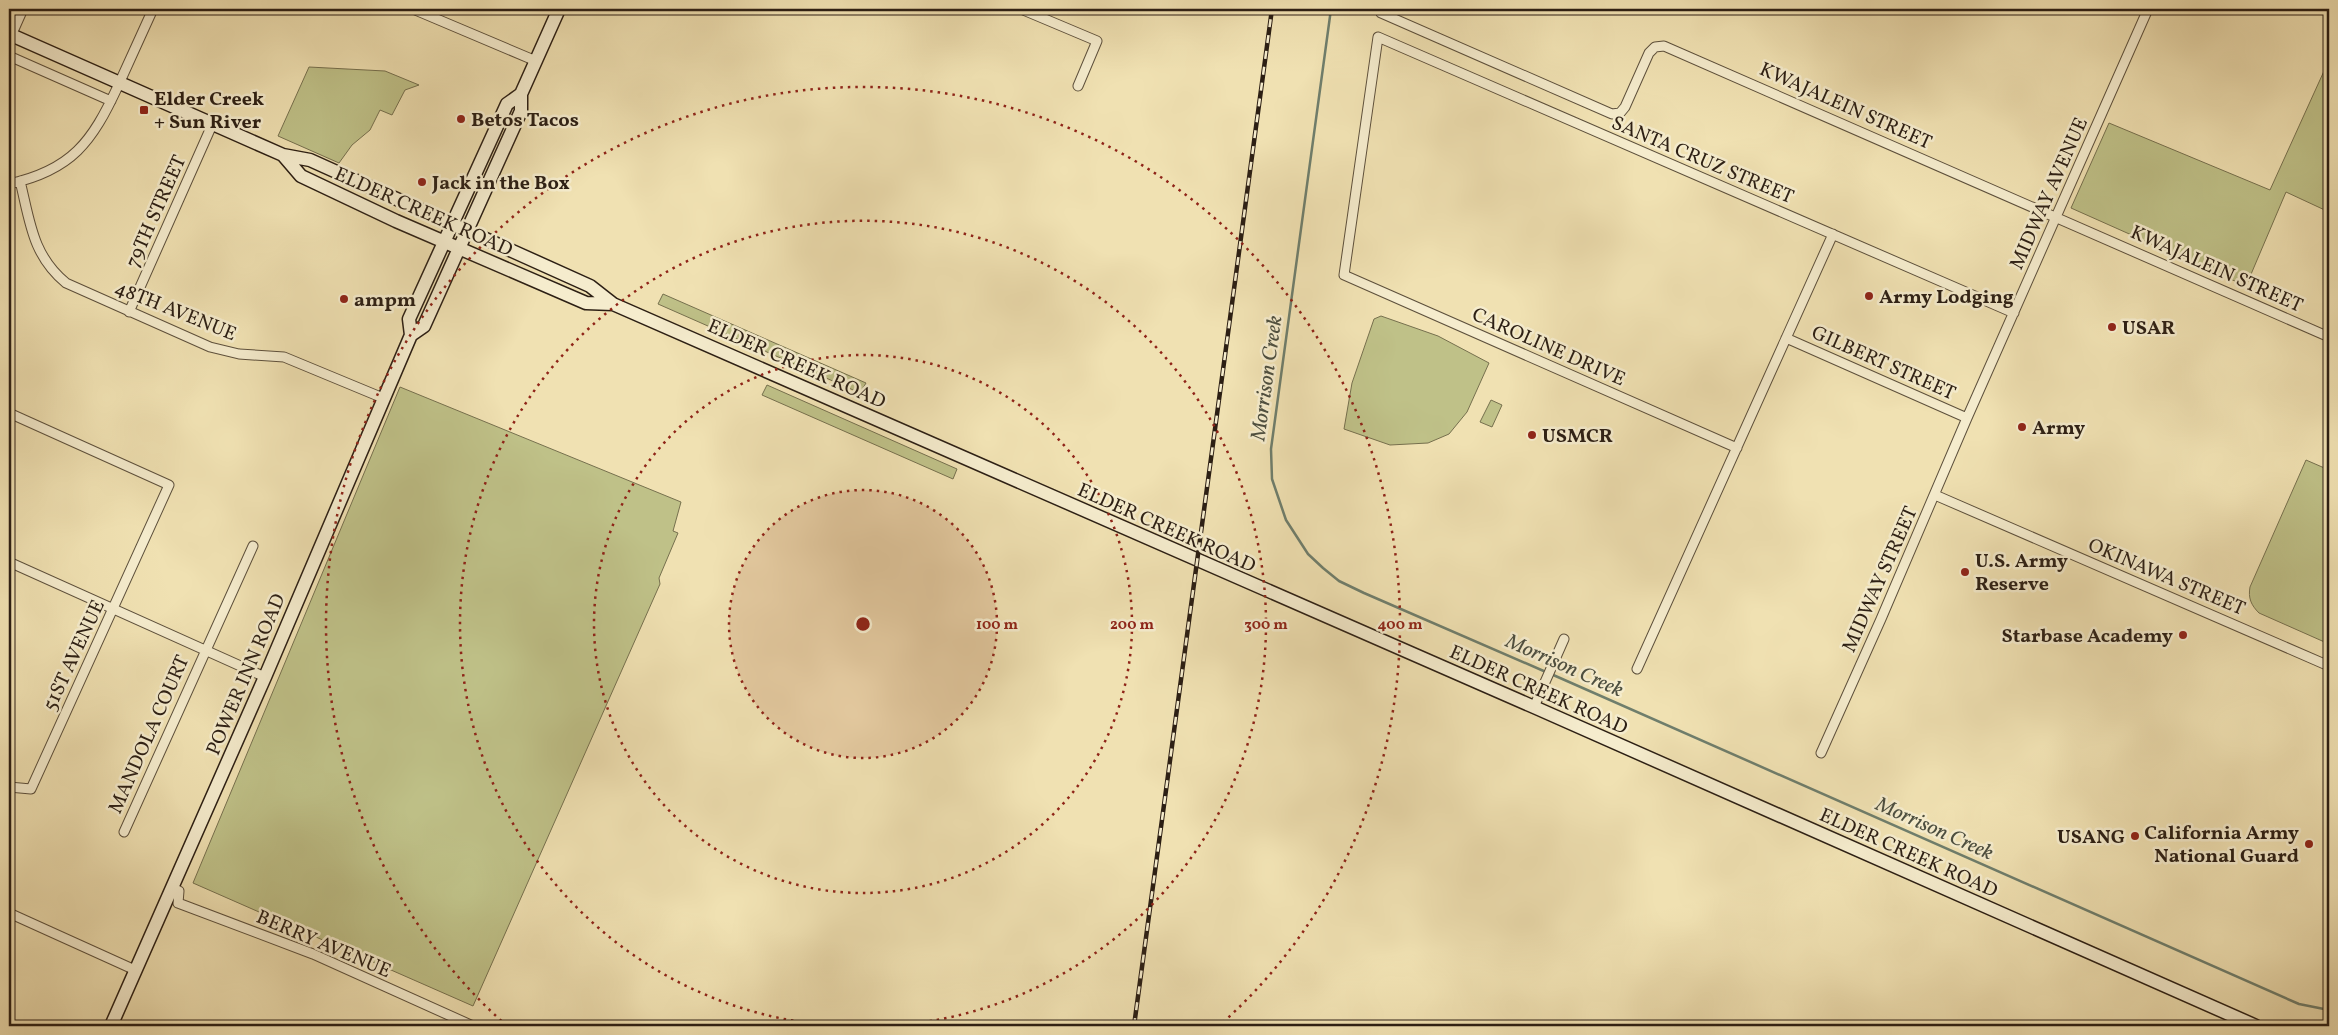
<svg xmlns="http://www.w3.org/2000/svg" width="2338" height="1035" font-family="Vollkorn,serif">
<rect width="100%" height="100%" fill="#f0e1b2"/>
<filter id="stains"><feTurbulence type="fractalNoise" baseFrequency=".004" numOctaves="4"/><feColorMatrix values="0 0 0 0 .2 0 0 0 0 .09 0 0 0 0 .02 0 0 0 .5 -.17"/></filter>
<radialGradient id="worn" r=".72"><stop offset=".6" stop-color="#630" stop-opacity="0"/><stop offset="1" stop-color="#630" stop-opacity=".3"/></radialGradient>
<path fill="#bfc188" stroke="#76704e" d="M2329,60v152l-43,-20 -40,94 -175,-78 38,-85 161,67z
M309,67l76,4 34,14 -14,5 -13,25 -12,-5 -10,20 -18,15 -13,18 -61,-27z
M663,294l203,89 -6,10 -202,-89z
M1381,316l57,20 51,27 -22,49 -18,22 -21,9 -38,2 -46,-16 8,-46 22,-64z
M767,385l190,84 -4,10 -191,-84z
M400,387l281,115 -8,29 5,2 -19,45 1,6 -187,422 -280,-123z
M1491,400l11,5 -10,22 -12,-5z
M2306,460l23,10v174l-70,-31c-8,-8 -11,-15 -9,-26z"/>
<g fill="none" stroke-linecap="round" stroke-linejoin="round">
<path stroke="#6f7e6c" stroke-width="2.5" d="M1331,9l-60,440 1,30 14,41 22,34 15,14 16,13 25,12 182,79
M1551,674l748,330 30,6"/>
<g stroke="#5d503c" stroke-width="11">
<path id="street" d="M413,9l123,52
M1021,9l76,32 -19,45
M1381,9v4l231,101 8,-1 5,-6 24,-54 6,-6 9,-1 665,291
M11,36l12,-27
M9,56l102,45
M20,181c10,40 12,74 46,102l144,64 29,7 45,3 99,41
M9,184c63,-14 83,-42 109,-98 12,-26 23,-51 35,-77
M129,312l83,-187
M1786,338l181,80
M9,413l160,72 -138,304 -22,-2
M1737,448l-393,-173 34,-238 636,276
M1935,495l394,171
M9,562l256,115
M1637,669l196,-435
M1534,707l30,-68
M1821,753l60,-134 86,-201 181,-409
M124,832l129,-286
M172,888l7,3 -1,12 135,51 160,72
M9,913l126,57"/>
</g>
<g stroke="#2c1f14" stroke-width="15">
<path id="secondary" d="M9,34l274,121 27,5 280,126 23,18 921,403 722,319
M283,155l18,21 95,45 190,82 27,1
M411,335l13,-9 97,-215v-17l38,-85
M111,1026l154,-349 146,-342 -2,-16 98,-215 14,-10"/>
</g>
<use href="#street" stroke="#f5eccd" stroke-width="9"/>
<use href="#secondary" stroke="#f5eccd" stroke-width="12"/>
<g stroke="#2c1f14" stroke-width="4.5">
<path id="rail" d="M1134,1026l138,-1017"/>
</g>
<use href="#rail" stroke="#f5eccd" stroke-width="2.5" stroke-dasharray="8" stroke-linecap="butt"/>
</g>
<circle cx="863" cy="624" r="134" fill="#8f2418" fill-opacity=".12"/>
<g fill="none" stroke="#8f2418" stroke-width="2.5" stroke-dasharray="2.5 5">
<circle cx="863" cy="624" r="134"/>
<circle cx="863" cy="624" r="269"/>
<path d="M838 1026A403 403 0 1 1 888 1026"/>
<path d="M507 1026A537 537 0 1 1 1219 1026"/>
</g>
<g fill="#8f2418" stroke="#f5eccd" stroke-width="2">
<rect x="139" y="105" width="10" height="10" rx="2.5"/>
<circle cx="461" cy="119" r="5"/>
<circle cx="422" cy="182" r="5"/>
<circle cx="1869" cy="296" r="5"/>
<circle cx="344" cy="299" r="5"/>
<circle cx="2112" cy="327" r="5"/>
<circle cx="2022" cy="427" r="5"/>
<circle cx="1532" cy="435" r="5"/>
<circle cx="1965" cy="572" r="5"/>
<circle cx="2183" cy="635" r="5"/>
<circle cx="2135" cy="836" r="5"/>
<circle cx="2309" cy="844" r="5"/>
</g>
<g text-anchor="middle" stroke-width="5" stroke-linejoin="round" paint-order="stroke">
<g font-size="20" font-weight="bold" fill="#2c1f14" stroke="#f5eccd" text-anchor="start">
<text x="154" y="105">Elder Creek<tspan x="154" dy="23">+ Sun River</tspan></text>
<text x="471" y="126">Betos Tacos</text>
<text x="432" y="189">Jack in the Box</text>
<text x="1879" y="303">Army Lodging</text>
<text x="354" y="306">ampm</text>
<text x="2122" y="334">USAR</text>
<text x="2032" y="434">Army</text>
<text x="1542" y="442">USMCR</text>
<text x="1975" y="567">U.S. Army<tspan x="1975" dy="23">Reserve</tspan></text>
<text x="2173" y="642" text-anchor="end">Starbase Academy</text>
<text x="2299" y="839" text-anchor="end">California Army<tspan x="2299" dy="23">National Guard</tspan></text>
<text x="2125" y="843" text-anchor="end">USANG</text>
</g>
<g font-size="20" fill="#2c1f14" stroke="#f5eccd">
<text transform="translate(1846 105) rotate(24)" y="7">KWAJALEIN STREET</text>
<text transform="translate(1703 159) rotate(23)" y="7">SANTA CRUZ STREET</text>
<text transform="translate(2048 193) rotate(-66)" y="7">MIDWAY AVENUE</text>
<text transform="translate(155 211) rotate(-66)" y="7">79TH STREET</text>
<text transform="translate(424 211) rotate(24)" y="7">ELDER CREEK ROAD</text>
<text transform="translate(2217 268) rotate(24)" y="7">KWAJALEIN STREET</text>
<text transform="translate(176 310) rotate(22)" y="7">48TH AVENUE</text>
<text transform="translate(1549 346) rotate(24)" y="7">CAROLINE DRIVE</text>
<text transform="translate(1884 362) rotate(24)" y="7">GILBERT STREET</text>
<text transform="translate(797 363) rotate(24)" y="7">ELDER CREEK ROAD</text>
<text transform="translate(1167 527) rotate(24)" y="7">ELDER CREEK ROAD</text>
<text transform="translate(2167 576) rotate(23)" y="7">OKINAWA STREET</text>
<text transform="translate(1879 579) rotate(-66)" y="7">MIDWAY STREET</text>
<text transform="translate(73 655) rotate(-65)" y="7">51ST AVENUE</text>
<text transform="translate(245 674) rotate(-67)" y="7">POWER INN ROAD</text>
<text transform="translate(1539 689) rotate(24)" y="7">ELDER CREEK ROAD</text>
<text transform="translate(148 734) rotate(-66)" y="7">MANDOLA COURT</text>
<text transform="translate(1909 852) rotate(24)" y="7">ELDER CREEK ROAD</text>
<text transform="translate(324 943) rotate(23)" y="7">BERRY AVENUE</text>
</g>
<g font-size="21" font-style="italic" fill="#4d4f40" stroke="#f5eccd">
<text transform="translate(1266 378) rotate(-82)" y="7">Morrison Creek</text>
<text transform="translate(1565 665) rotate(24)" y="7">Morrison Creek</text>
<text transform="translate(1935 828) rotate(24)" y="7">Morrison Creek</text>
</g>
</g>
<circle cx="863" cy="624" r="8" fill="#8f2418" stroke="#f5eccd" stroke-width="2.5"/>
<g font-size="15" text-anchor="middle" font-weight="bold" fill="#8f2418" stroke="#f5eccd" stroke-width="5" stroke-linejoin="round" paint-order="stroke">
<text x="997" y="629">100 m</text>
<text x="1132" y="629">200 m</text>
<text x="1266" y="629">300 m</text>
<text x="1400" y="629">400 m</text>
</g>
<rect width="2338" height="1035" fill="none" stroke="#f0e1b2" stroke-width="30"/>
<rect x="10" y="10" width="2318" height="1015" fill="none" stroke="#2c1f14" stroke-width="2.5"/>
<rect x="15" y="15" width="2308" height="1005" fill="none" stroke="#2c1f14"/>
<rect width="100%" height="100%" filter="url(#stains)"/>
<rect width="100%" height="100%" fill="url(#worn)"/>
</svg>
